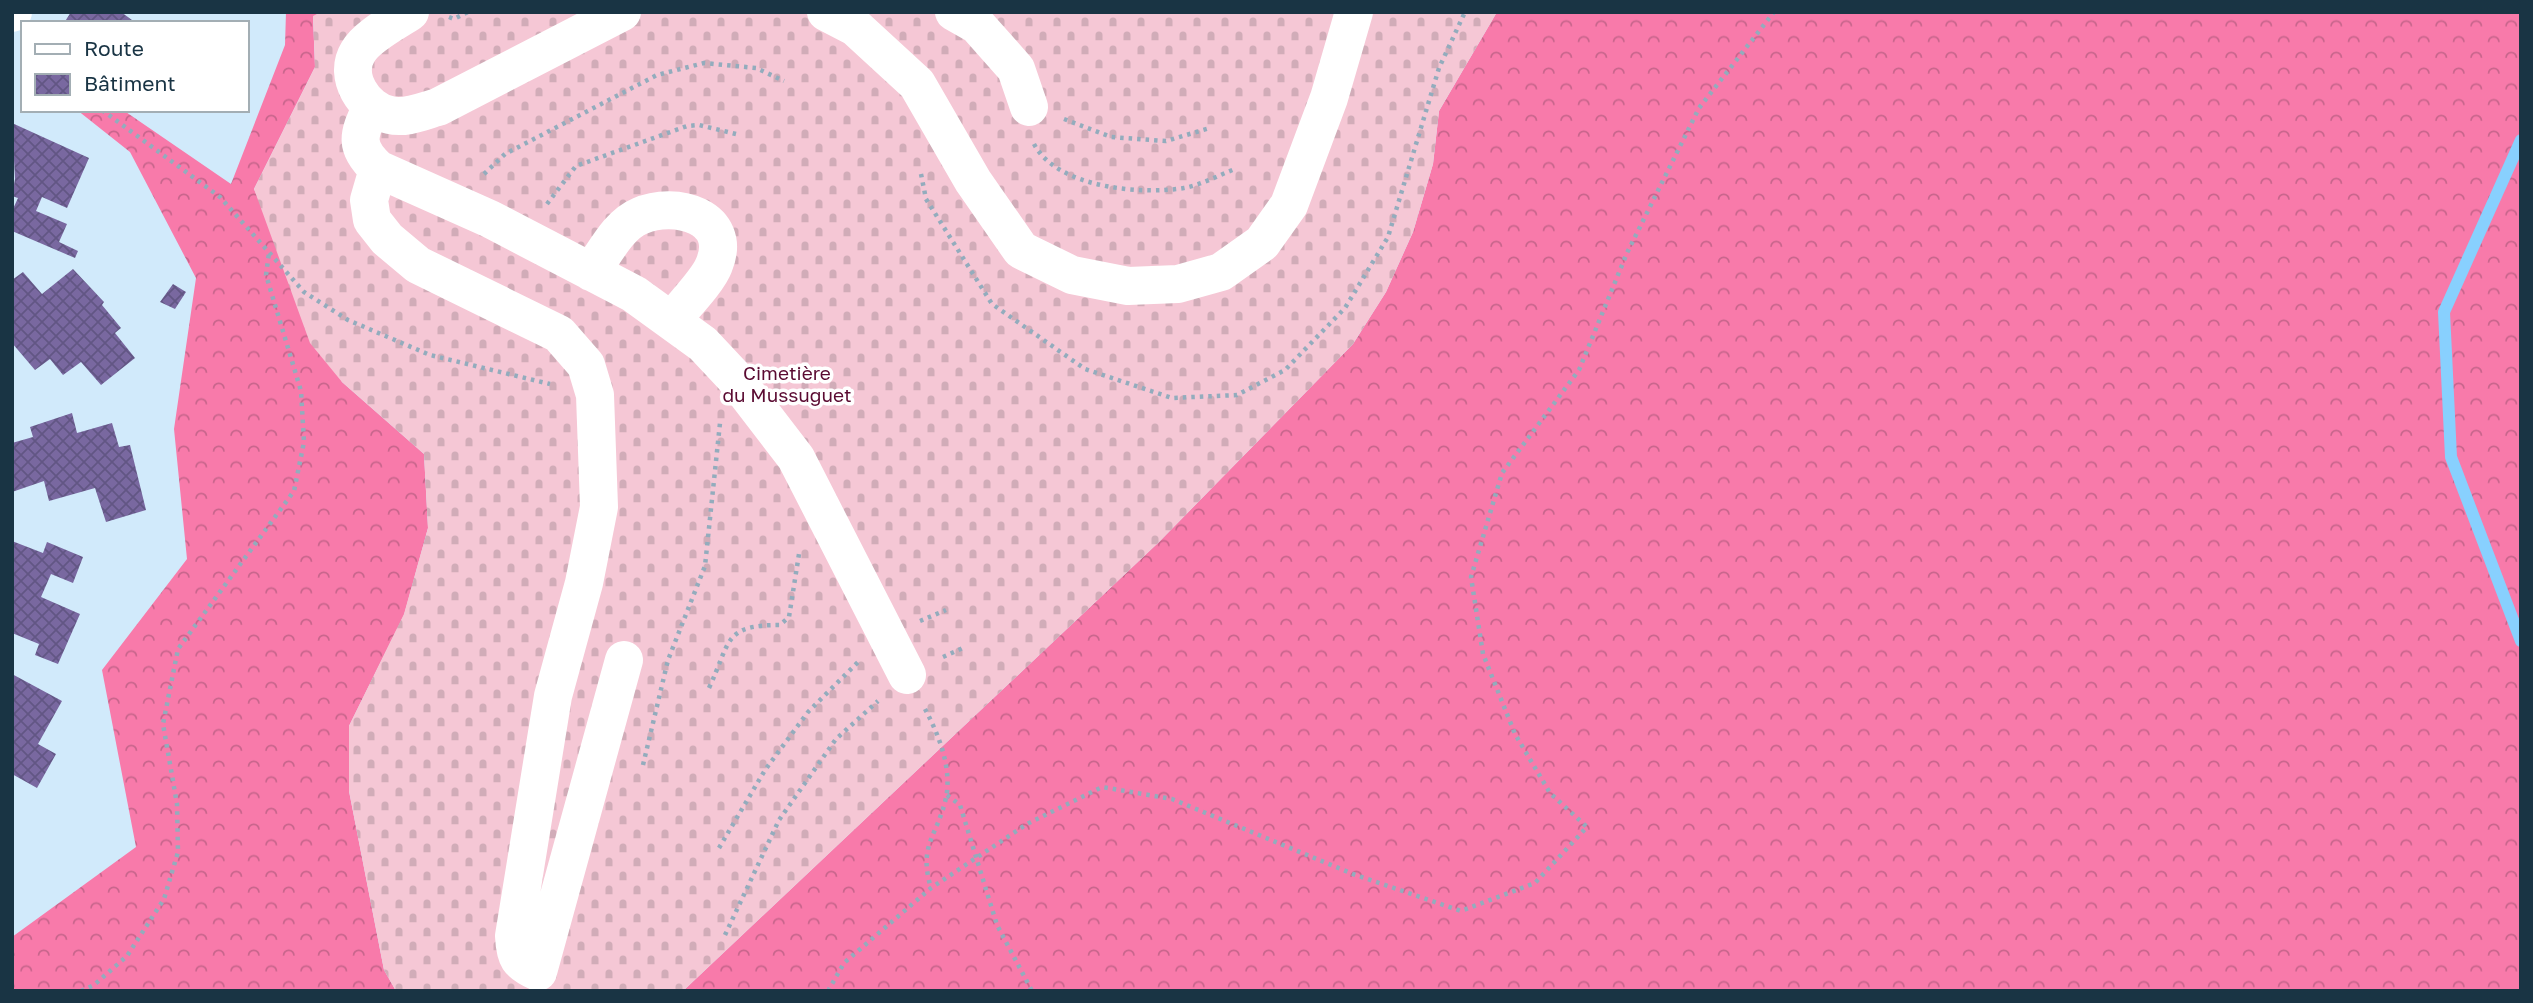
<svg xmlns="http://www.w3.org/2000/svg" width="2533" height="1003" font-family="'Golos Text',sans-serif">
<defs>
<pattern id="forest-crowns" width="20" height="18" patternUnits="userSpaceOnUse" patternTransform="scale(1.75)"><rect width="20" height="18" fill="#f87aaa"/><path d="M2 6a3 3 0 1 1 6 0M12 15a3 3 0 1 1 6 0" fill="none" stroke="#c8658c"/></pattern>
<pattern id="cemetery-stones" width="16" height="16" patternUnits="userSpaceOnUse" patternTransform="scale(1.75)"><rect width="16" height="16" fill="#f5c7d5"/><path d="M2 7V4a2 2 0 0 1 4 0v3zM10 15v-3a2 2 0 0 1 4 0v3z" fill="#d1acb8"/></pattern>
<pattern id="building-cross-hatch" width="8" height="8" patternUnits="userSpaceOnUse" patternTransform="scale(1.75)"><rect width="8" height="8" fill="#7968a0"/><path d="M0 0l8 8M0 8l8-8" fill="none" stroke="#625684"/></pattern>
</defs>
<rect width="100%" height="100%" fill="#d1eafb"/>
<path fill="url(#forest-crowns)" d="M286,12h35l-8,5 2,50 -61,122 88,193 82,72 4,74 -24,87 -55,111v65l35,179 12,21h-384v-54l124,-90 -34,-177 85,-111 -13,-130 22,-151 -66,-126 -53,-42h46l108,74 54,-139z
M1497,12h1024v979h-1838l476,-449 194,-198 33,-52 27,-60 20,-68 6,-53z"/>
<path fill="url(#cemetery-stones)" d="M321,12h1176l-58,99 -6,53 -20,68 -27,60 -33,52 -194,198 -476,449h-287l-12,-21 -35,-179v-65l55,-112 24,-86 -4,-74 -82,-72 -32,-39 -56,-154 61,-122 -2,-51z"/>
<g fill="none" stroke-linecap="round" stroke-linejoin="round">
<path stroke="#88d0fe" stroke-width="12" d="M2521,140l-77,172 7,145 70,184"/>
</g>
<path fill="url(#building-cross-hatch)" d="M71,12h50l15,11h-72z
M12,123l77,35 -22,50 -25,-11 -6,14 31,13 -8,18 19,9 -3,7 -63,-27v-20l6,-13 -6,-2 3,-17z
M73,269l31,33 -2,3 19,23 -6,5 20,25 -34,27 -20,-23 -18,13 -13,-16 -15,11 -23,-27v-63l11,-8 19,22z
M173,284l13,8 -11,17 -15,-7z
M72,413l5,20 35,-10 7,24 11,-2 16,65 -40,12 -11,-34 -46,13 -5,-20 -32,11v-49l21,-6 -3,-10z
M12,541l31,12 4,-11 36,15 -10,26 -22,-9 -10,23 39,17 -22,50 -23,-9 4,-11 -27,-11z
M12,674l50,27 -24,43 18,10 -19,34 -25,-14z"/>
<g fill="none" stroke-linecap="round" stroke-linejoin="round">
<path stroke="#93acbd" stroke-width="4.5" stroke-dasharray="3.5 5" stroke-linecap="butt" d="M449,17l5,2 14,-7
M102,110l118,87 84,95 44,28 82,35 120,29
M1064,119l47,18 55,4 44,-13
M1034,144c23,44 107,51 150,44 17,-3 35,-13 51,-19
M484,174l21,-20 152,-79 47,-12 52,5 28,13
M921,174l5,25 66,105 93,65 87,29 65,-3 48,-25 60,-62 43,-71 51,-169 26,-56
M547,204l29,-38 111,-40 12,-1 37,9
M920,621l26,-11
M943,657l22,-10
M709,688c22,-47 14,-63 71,-63l9,-8 10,-63
M925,709c14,26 27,59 21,89 -9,39 -28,47 -15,90
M643,765l25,-105 37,-94 15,-143
M947,795l13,10 37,120 35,66
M719,848l46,-78 43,-58 50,-50
M725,935l54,-115 57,-81 42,-38
M81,991l13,-6 33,-29 37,-57 14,-47 -1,-48 -14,-80 15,-75 116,-158 10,-49 -3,-51 -35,-116 3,-22
M828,991l16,-28 87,-75 96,-64 75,-37 70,12 181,75 108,37 74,-28 52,-56 -37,-34 -35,-59 -32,-80 -12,-77 31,-104 77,-103 48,-117 72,-145 75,-96"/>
<path stroke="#fff" stroke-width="38" d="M410,12c-15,10 -43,24 -52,40 -15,24 6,58 32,63 16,4 33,-4 48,-8l184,-95
M826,12l29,15 62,57 56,97 48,69 51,25 56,11 50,-2 43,-12 41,-29 27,-38 40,-107 25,-86
M954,12l23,13 39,44 13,38
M12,13l1,-1
M371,108c-13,27 -17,39 7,61l112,50 144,75 69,50 30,32 63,82 111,217
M378,169l-9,31 3,20 15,19 31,26 141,69 27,31 9,30 4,112 -15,76 -31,113 -39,240c1,22 4,27 24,36l86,-312
M591,272c14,-19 27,-47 49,-56 35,-16 94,1 74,49 -6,16 -31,41 -42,55"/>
</g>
<g text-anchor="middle" stroke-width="7" stroke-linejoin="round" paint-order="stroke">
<g font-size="19" fill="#5a0a31" stroke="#fff">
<text x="787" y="380">Cimetière<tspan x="787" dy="22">du Mussuguet</tspan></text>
</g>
</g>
<rect width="2533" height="1003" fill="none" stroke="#193444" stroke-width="28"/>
<rect x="21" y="21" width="228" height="91" fill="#ffffff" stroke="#a3aeb4" stroke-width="2"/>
<rect x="35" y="44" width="35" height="10" fill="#ffffff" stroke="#a3aeb4" stroke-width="2"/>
<text x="84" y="56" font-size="21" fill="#193444">Route</text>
<rect x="35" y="74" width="35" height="21" fill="url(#building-cross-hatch)" stroke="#a3aeb4" stroke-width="2"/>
<text x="84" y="91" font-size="21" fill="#193444">Bâtiment</text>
</svg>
